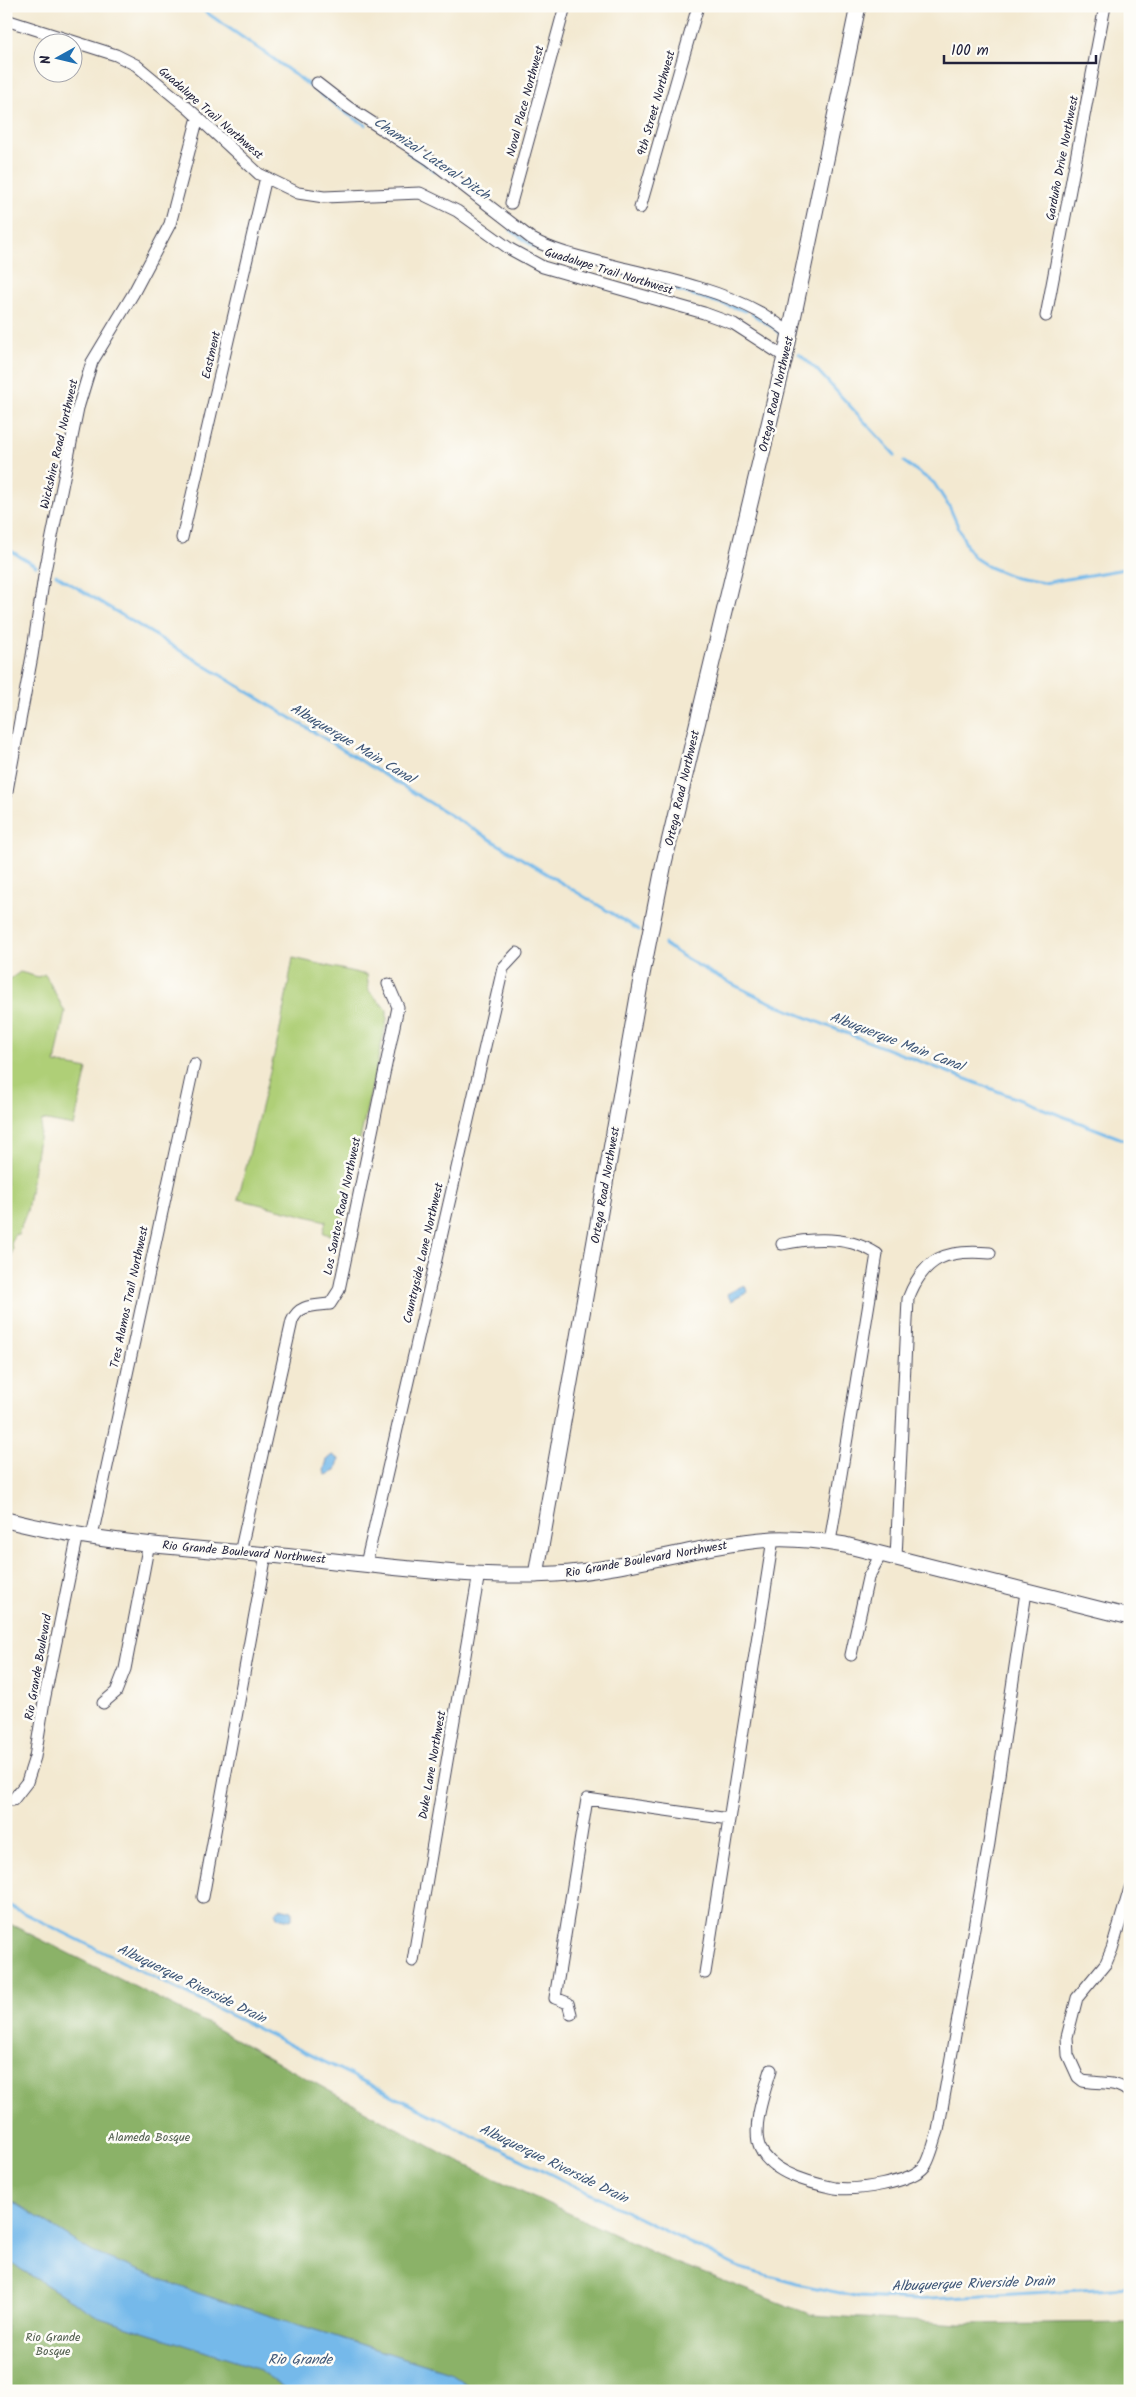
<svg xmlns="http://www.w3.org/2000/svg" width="1136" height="2397" font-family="Kalam,sans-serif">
<rect width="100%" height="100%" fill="#fdfcf7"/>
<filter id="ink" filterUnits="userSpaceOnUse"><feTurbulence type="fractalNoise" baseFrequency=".02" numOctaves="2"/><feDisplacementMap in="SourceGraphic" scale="10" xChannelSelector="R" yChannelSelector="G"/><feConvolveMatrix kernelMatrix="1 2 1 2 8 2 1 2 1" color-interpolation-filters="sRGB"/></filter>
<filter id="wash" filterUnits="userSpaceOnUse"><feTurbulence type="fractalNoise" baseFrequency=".0096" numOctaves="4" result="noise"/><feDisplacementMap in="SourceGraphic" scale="20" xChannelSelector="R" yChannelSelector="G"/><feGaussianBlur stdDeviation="1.12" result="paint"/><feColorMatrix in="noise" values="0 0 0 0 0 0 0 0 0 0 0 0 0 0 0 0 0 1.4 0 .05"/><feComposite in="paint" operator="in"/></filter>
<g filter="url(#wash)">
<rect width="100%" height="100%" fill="#f3e9d1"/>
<path fill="#afcf77" stroke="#687859" d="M293,958l74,17 2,16 18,19v9l-49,218 -15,-4 3,-12 -88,-22 41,-164z
M20,972l18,5 7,-3 20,38 -10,51 32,6 -13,57 -32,-6 -15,91 -9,23 -4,1 -3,9 2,4 -7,37v-303z"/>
<path fill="#8bb268" stroke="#566a52" d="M6,1922l191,96 256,141 211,99 148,57 149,9 169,-2v69h-656l-25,-19 -255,-80 -102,-40 -86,-55z
M6,2260l94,58 154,49 35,24h-283z"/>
<path fill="#74b9ea" stroke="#4b6e92" d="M744,1285l4,7 -17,9 -4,-7z
M333,1455l6,4 -3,12 -10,4 -2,-5 3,-10z
M280,1908l12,3v8l-2,1 -13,-3 -2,-5z
M6,2197l86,55 102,40 255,80 25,19h-185l-35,-24 -154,-49 -94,-58z"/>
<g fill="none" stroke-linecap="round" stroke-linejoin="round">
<path stroke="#74b9ea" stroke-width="3" d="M197,6l74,51 78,58 17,10
M407,152l28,19
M511,230l23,17 40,14
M614,271l132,40
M752,314l22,14 8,8
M799,354l18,16 78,85
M904,462l30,21 16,25 18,41 7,9 14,9 27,11 28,5 86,-15
M6,548l30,18
M56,575l583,355
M664,944c70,48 150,77 229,107 79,31 158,61 237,91
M6,1904l734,364 57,16 63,13 55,3 215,-13"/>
</g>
</g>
<g filter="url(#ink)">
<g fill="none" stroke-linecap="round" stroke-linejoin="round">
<g stroke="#414052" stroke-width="13">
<path id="street" d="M6,20l110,35 20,10 53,44 70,65 39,19 26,4 96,-4 37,18 53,38 33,18 161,46 30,11 51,33
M317,83l31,24 82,53 102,79c29,16 59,20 91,29 46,11 97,22 138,45 10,6 20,13 29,20
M511,203l54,-197
M640,208l58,-202
M1046,316l59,-310
M182,538l84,-361
M6,796l26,-140 12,-80 34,-168 14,-46 41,-68 37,-70 28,-107
M782,1244c30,-6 68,-8 95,10l-47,288
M92,1536l102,-472
M240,1553l52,-232c7,-17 22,-15 38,-17l9,-14 59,-283 -10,-23
M896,1558l12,-259c16,-42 38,-50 82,-46
M366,1564l137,-596 14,-15
M851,1655l17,-77 13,-24
M103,1703l13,-11 9,-23 24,-126
M13,1800l14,-18 8,-25 9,-56 34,-167
M1130,1888l-18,61 -6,14 -29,35 -10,39 1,18 10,22 5,4c16,3 33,-1 47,12
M203,1897l63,-343
M413,1961l66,-388
M705,1973l68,-434
M571,2014l-3,-11 -13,-5 32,-199 142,20
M771,2070c-6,20 -20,58 -11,78 11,25 50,35 75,40 20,3 76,-5 90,-22 5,-6 10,-27 13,-35l51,-288 37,-251"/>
</g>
<g stroke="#414052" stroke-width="17">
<path id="secondary" d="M6,1520c97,25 200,29 299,38 80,8 171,21 250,16 74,-4 144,-30 218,-35 24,-1 48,2 72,6l285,72
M536,1575l104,-590 24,-122 121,-506 73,-351"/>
</g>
<use href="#street" stroke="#fff" stroke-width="11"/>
<use href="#secondary" stroke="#fff" stroke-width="15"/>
</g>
</g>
<g text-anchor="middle" stroke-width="5" stroke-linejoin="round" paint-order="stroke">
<g font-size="12" fill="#22223b" stroke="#fdfcf7">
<text transform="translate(525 101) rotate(-75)" y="4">Noval Place Northwest</text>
<text transform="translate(656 103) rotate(-74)" y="4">9th Street Northwest</text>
<text transform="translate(211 113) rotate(41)" y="4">Guadalupe Trail Northwest</text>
<text transform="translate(1062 158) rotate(-79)" y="4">Garduño Drive Northwest</text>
<text transform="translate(609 271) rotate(17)" y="4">Guadalupe Trail Northwest</text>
<text transform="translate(211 355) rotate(-77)" y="4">Eastment</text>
<text transform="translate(776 394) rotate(-77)" y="4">Ortega Road Northwest</text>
<text transform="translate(59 444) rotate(-77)" y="4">Wickshire Road Northwest</text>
<text transform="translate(682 788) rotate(-77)" y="4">Ortega Road Northwest</text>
<text transform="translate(605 1185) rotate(-80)" y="4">Ortega Road Northwest</text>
<text transform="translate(342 1206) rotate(-78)" y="4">Los Santos Road Northwest</text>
<text transform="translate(423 1253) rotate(-77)" y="4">Countryside Lane Northwest</text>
<text transform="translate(129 1297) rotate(-78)" y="4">Tres Alamos Trail Northwest</text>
<text transform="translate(244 1552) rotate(5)" y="4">Rio Grande Boulevard Northwest</text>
<text transform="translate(646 1559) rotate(-10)" y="4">Rio Grande Boulevard Northwest</text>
<text transform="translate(38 1667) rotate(-80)" y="4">Rio Grande Boulevard</text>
<text transform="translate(432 1765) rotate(-80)" y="4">Duke Lane Northwest</text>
</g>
<g font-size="12" fill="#535f50" stroke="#fdfcf7">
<text x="149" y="2141">Alameda Bosque</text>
<text x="53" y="2341">Rio Grande<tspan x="53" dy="14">Bosque</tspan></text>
</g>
<g font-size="14" font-style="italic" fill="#3f5778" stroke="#fdfcf7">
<text transform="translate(432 158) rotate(34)" y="5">Chamizal Lateral Ditch</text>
<text transform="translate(353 743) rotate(31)" y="5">Albuquerque Main Canal</text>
<text transform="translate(897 1041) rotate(21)" y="5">Albuquerque Main Canal</text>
<text transform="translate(192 1983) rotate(26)" y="5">Albuquerque Riverside Drain</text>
<text transform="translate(554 2163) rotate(26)" y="5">Albuquerque Riverside Drain</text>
<text transform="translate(973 2283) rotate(-2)" y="5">Albuquerque Riverside Drain</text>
<text x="300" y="2364">Rio Grande</text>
</g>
</g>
<rect width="1136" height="2397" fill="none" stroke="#fdfcf7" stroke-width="25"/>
<g transform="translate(58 58) rotate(262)"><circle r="24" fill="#fdfcf7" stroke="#a5a5ac"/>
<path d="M0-4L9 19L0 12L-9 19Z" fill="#1f6fb2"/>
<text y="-8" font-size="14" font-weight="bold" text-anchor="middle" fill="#22223b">N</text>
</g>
<path d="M944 55v8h152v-8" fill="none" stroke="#22223b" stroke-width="2.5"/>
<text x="951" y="55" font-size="15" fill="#22223b" stroke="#fdfcf7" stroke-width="4" paint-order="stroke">100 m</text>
</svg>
